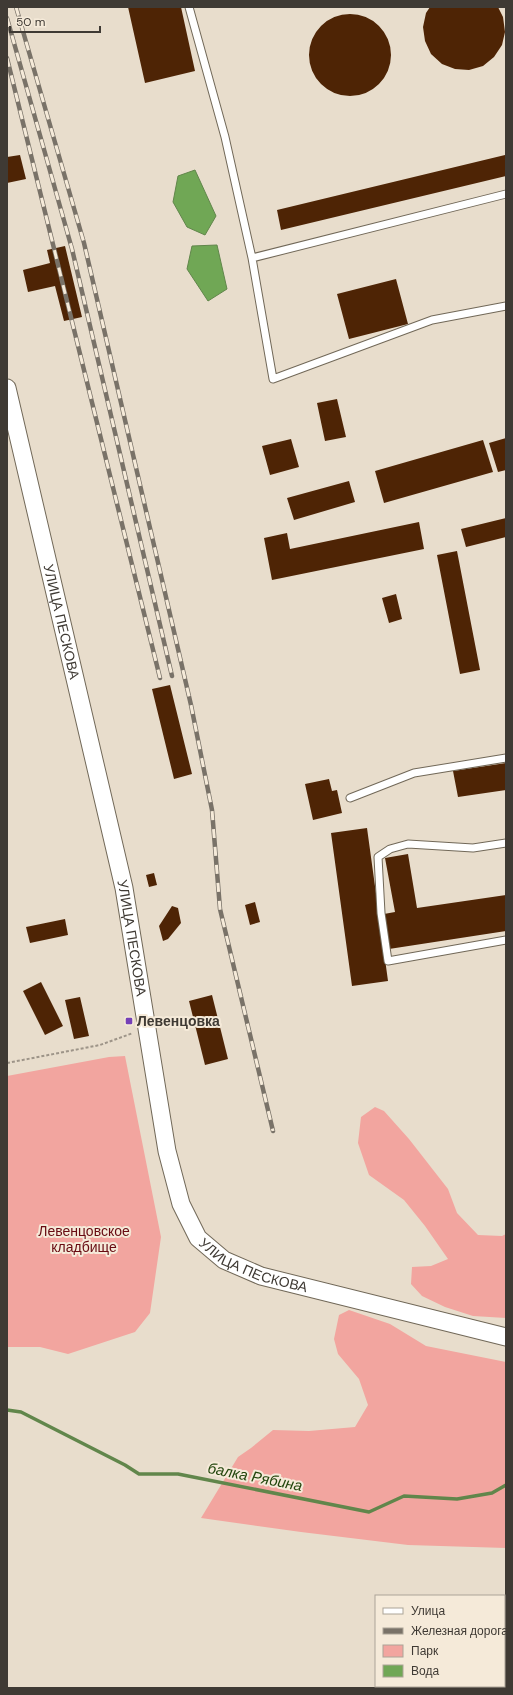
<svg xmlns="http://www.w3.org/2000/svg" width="513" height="1695" font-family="'DM Sans',sans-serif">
<rect width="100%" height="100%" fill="#e8ddcc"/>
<path fill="#f2a59f" d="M125,1056l36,181 -11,76 -15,19 -67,22 -28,-7h-33v-271l102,-19z
M375,1107l9,4 25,28 39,50 9,24 21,22 24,1 4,-2v84l-33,-2 -28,-9 -23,-11 -11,-12 1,-17 19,-1 17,-7 -23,-33 -21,-26 -35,-25 -11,-32 3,-26z
M349,1310l41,14 36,22 80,16v186l-98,-3 -107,-13 -100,-14 37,-61 13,-9 22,-18 36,1 46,-4 13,-22 -9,-26 -21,-25 -4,-15 5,-24z"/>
<path fill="#70a755" stroke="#61864b" d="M195,170l21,46 -11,19 -18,-8 -14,-25 5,-26z
M217,245l10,44 -19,12 -21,-32 5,-23z"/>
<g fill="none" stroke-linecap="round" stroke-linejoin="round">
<path stroke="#61864b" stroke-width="3.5" d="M7,1410l14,2 104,53 14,9h39l191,38 35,-16 53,3 35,-6 14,-8"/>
</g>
<path fill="#4e2405" d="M128,7h53l14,64 -50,12z
M430,7h68l5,10 2,15 -3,13 -8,12 -11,9 -14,4 -14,-1 -13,-5 -11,-10 -6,-13 -2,-14 3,-14z
M309 55a41 41 0 1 1 82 0a41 41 0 1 1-82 0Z
M20,155l6,24 -19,4v-26z
M505,155l1,21 -225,54 -4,-20z
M65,246l17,71 -18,4 -9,-35 -27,6 -5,-22 27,-7 -3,-13z
M396,279l12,45 -59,15 -12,-45z
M337,399l9,38 -21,4 -8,-38z
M506,438v32l-8,2 -9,-29z
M291,439l8,28 -29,8 -8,-29z
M483,440l10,32 -109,31 -9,-32z
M349,481l6,21 -61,18 -7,-22z
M506,518v19l-40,10 -5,-18z
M419,522l5,27 -152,31 -8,-42 23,-5 3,16z
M457,551l23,119 -20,4 -23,-119z
M396,594l6,25 -13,4 -7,-25z
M170,685l22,89 -18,5 -22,-90z
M506,763v27l-48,7 -5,-26z
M329,779l3,12 5,-1 5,23 -29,7 -8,-36z
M367,828l21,153 -36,5 -21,-153z
M408,854l9,54 89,-13v36l-117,18 -5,-35 11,-2 -10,-54z
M154,873l3,12 -8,2 -3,-12z
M255,902l5,20 -10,3 -5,-20z
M172,906l6,2 3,15 -13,16 -5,2 -4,-15z
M65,919l3,16 -38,8 -4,-16z
M41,982l22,44 -18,9 -22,-44z
M212,995l16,64 -23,6 -16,-64z
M80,997l9,39 -15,3 -9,-39z"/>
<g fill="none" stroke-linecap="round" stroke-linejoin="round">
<g stroke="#716858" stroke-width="9">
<path id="service" d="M189,7l36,130 27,121 21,121 159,-59 74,-14
M252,258l254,-64
M350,798l64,-25 92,-15
M506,843l-33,5 -65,-4 -18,5 -12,8 3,56 7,48 118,-21"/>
</g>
<g stroke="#716858" stroke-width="19">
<g id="tertiary">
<path id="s1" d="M7,388l117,500 43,263 14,53 17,34 26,22 37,16 245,61"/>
</g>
</g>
<path stroke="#9d9488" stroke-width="2" stroke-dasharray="3 2" stroke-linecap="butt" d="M7,1063l93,-18 33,-12"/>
<use href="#service" stroke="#fff" stroke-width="7"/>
<use href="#tertiary" stroke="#fff" stroke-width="17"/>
<g stroke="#797268" stroke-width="4.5">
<path id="rail" d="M16,7l68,236 107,462 21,105 8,99 53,222
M7,18l65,231 100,427
M7,58l153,620"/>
</g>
<use href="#rail" stroke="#f5ead9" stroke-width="3" stroke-dasharray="9" stroke-linecap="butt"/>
</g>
<rect fill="#7540b7" stroke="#f5ead9" stroke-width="1.5" x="125" y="1017" width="8" height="8" rx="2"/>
<g text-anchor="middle" stroke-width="4" stroke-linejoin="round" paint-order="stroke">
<g font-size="14" fill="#3f3a34" stroke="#f5ead9">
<text dy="5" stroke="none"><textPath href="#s1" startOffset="240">УЛИЦА ПЕСКОВА</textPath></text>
<text dy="5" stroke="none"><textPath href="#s1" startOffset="564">УЛИЦА ПЕСКОВА</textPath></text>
<text dy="5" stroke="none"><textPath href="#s1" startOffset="936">УЛИЦА ПЕСКОВА</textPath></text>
</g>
<g font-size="14" font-weight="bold" fill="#3f3a34" stroke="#f5ead9" text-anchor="start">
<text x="137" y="1026">Левенцовка</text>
</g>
<g font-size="14" fill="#680b12" stroke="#f5ead9">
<text x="84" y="1236">Левенцовское<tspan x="84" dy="16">кладбище</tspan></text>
</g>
<g font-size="15" font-style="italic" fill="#23460d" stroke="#f5ead9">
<text transform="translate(255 1477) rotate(11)" y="5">балка Рябина</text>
</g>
</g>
<rect width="513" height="1695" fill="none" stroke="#3f3a34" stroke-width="16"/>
<rect x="375" y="1595" width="130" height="92" fill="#f5ead9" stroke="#aca497"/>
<rect x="383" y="1608" width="20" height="6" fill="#ffffff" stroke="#aca497"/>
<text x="411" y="1615" font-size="12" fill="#3f3a34">Улица</text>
<rect x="383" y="1628" width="20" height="6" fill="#797268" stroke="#aca497"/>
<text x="411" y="1635" font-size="12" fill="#3f3a34">Железная дорога</text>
<rect x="383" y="1645" width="20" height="12" fill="#f2a59f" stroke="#aca497"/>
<text x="411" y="1655" font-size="12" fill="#3f3a34">Парк</text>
<rect x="383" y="1665" width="20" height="12" fill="#70a755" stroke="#aca497"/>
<text x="411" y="1675" font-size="12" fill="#3f3a34">Вода</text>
<path d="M10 26v6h90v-6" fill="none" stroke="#3f3a34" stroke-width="2"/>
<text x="16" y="26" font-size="12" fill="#3f3a34" stroke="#f5ead9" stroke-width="3" paint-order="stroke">50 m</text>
</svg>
